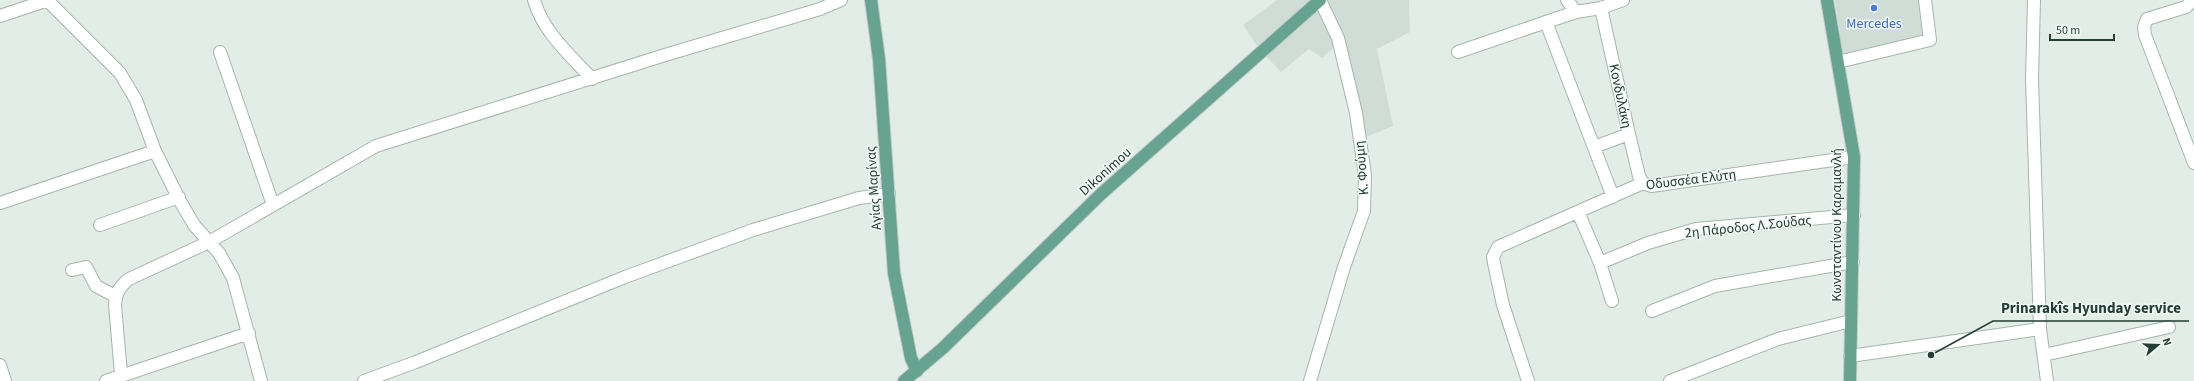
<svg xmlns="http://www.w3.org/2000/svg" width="2194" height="381" font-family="'Source Sans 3',sans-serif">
<rect width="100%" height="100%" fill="#e2ede7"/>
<path fill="#d0ddd6" d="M1277,0h132l1,32 -33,17 16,77 -32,13 -22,-96 -17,15 -13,-9 -28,23 -22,-23 -16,-24z
M1835,0h86l5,40 -83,15z"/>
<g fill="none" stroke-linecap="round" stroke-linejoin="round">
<g stroke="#a5b5ae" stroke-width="14">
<path id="minor" d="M534,0c9,32 36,55 58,79
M1567,0l9,12
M2034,0l-2,79 8,250 7,52
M2193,0l-7,7 -39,12 -3,8 1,8 49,128
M48,1l72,72 16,27 19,51 25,50 14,24 25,28 14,25 28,103
M1601,8l28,126 10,42 4,7
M0,16l48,-16
M1546,22l67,175
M220,52l53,153
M1458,52l88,-30 30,-10 25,-4 22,-8
M1838,62l92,-22 -5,-40
M1594,147l35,-13
M0,203l155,-52
M1578,212l22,51 12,38
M100,225l79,-28
M1600,263l48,-20 48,-14 158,-14
M72,270l14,-3 10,19 19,10
M1652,311l63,-25 138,-24
M2044,355l125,-28
M1850,356l190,-27
M0,365l5,16
M121,374l-6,-69c1,-12 4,-18 14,-26l80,-37 167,-96 289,-91 155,-46 21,-9
M106,381l143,-48
M364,381l52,-19 209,-85 128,-47 106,-32 30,-4
M1310,381l34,-114 20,-56 1,-36 -9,-62 -18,-75 -18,-38
M1528,381l-25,-76 -9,-42 -1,-6 5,-10 145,-64 8,3 203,-29
M1670,381l108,-42 73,-18"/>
</g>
<g stroke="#c1c9c6" stroke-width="14">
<path id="major" d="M871,0l8,59 15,214 17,85 6,13
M1827,0l27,157 -4,224
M904,381l39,-33 158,-154 219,-194"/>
</g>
<use href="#minor" stroke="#fff" stroke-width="12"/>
<use href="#major" stroke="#66a390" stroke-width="12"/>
</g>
<circle fill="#3f7fe0" stroke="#f3f9f6" stroke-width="1.5" cx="1874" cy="8" r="4"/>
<g text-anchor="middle" stroke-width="3" stroke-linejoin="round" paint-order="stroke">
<g font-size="14" fill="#366cbe" stroke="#f3f9f6">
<text x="1874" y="28">Mercedes</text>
</g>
<g font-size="14" fill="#223e35" stroke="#f3f9f6">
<text transform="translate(1621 96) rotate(78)" y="5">Κονδυλάκη</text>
<text transform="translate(1361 168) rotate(-95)" y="5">Κ. Φούμη</text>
<text transform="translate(1105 171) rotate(-42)" y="5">Dikonimou</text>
<text transform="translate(1691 179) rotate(-7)" y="5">Οδυσσέα Ελύτη</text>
<text transform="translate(873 188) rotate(-94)" y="5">Αγίας Μαρίνας</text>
<text transform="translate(1836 225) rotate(-90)" y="5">Κωνσταντίνου Καραμανλή</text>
<text transform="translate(1748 226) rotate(-6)" y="5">2η Πάροδος Λ.Σούδας</text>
</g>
</g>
<path fill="none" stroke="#223e35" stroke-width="1.5" d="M1931 355L1993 321H2189"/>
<circle fill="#223e35" stroke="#f3f9f6" stroke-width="1.5" cx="1931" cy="355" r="4"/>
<g font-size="15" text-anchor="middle" font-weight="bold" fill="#223e35" stroke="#f3f9f6" stroke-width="3" stroke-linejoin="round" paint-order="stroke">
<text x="2091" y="313">Prinarakîs Hyunday service</text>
</g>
<g transform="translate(2158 345) rotate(71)" stroke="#f3f9f6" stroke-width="3" paint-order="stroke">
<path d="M0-3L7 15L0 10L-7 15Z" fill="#223e35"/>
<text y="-6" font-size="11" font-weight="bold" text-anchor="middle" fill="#223e35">N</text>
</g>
<path d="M2050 34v6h64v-6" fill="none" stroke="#223e35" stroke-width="2"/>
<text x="2056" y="34" font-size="12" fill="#223e35" stroke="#f3f9f6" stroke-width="3" paint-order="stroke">50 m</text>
</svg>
